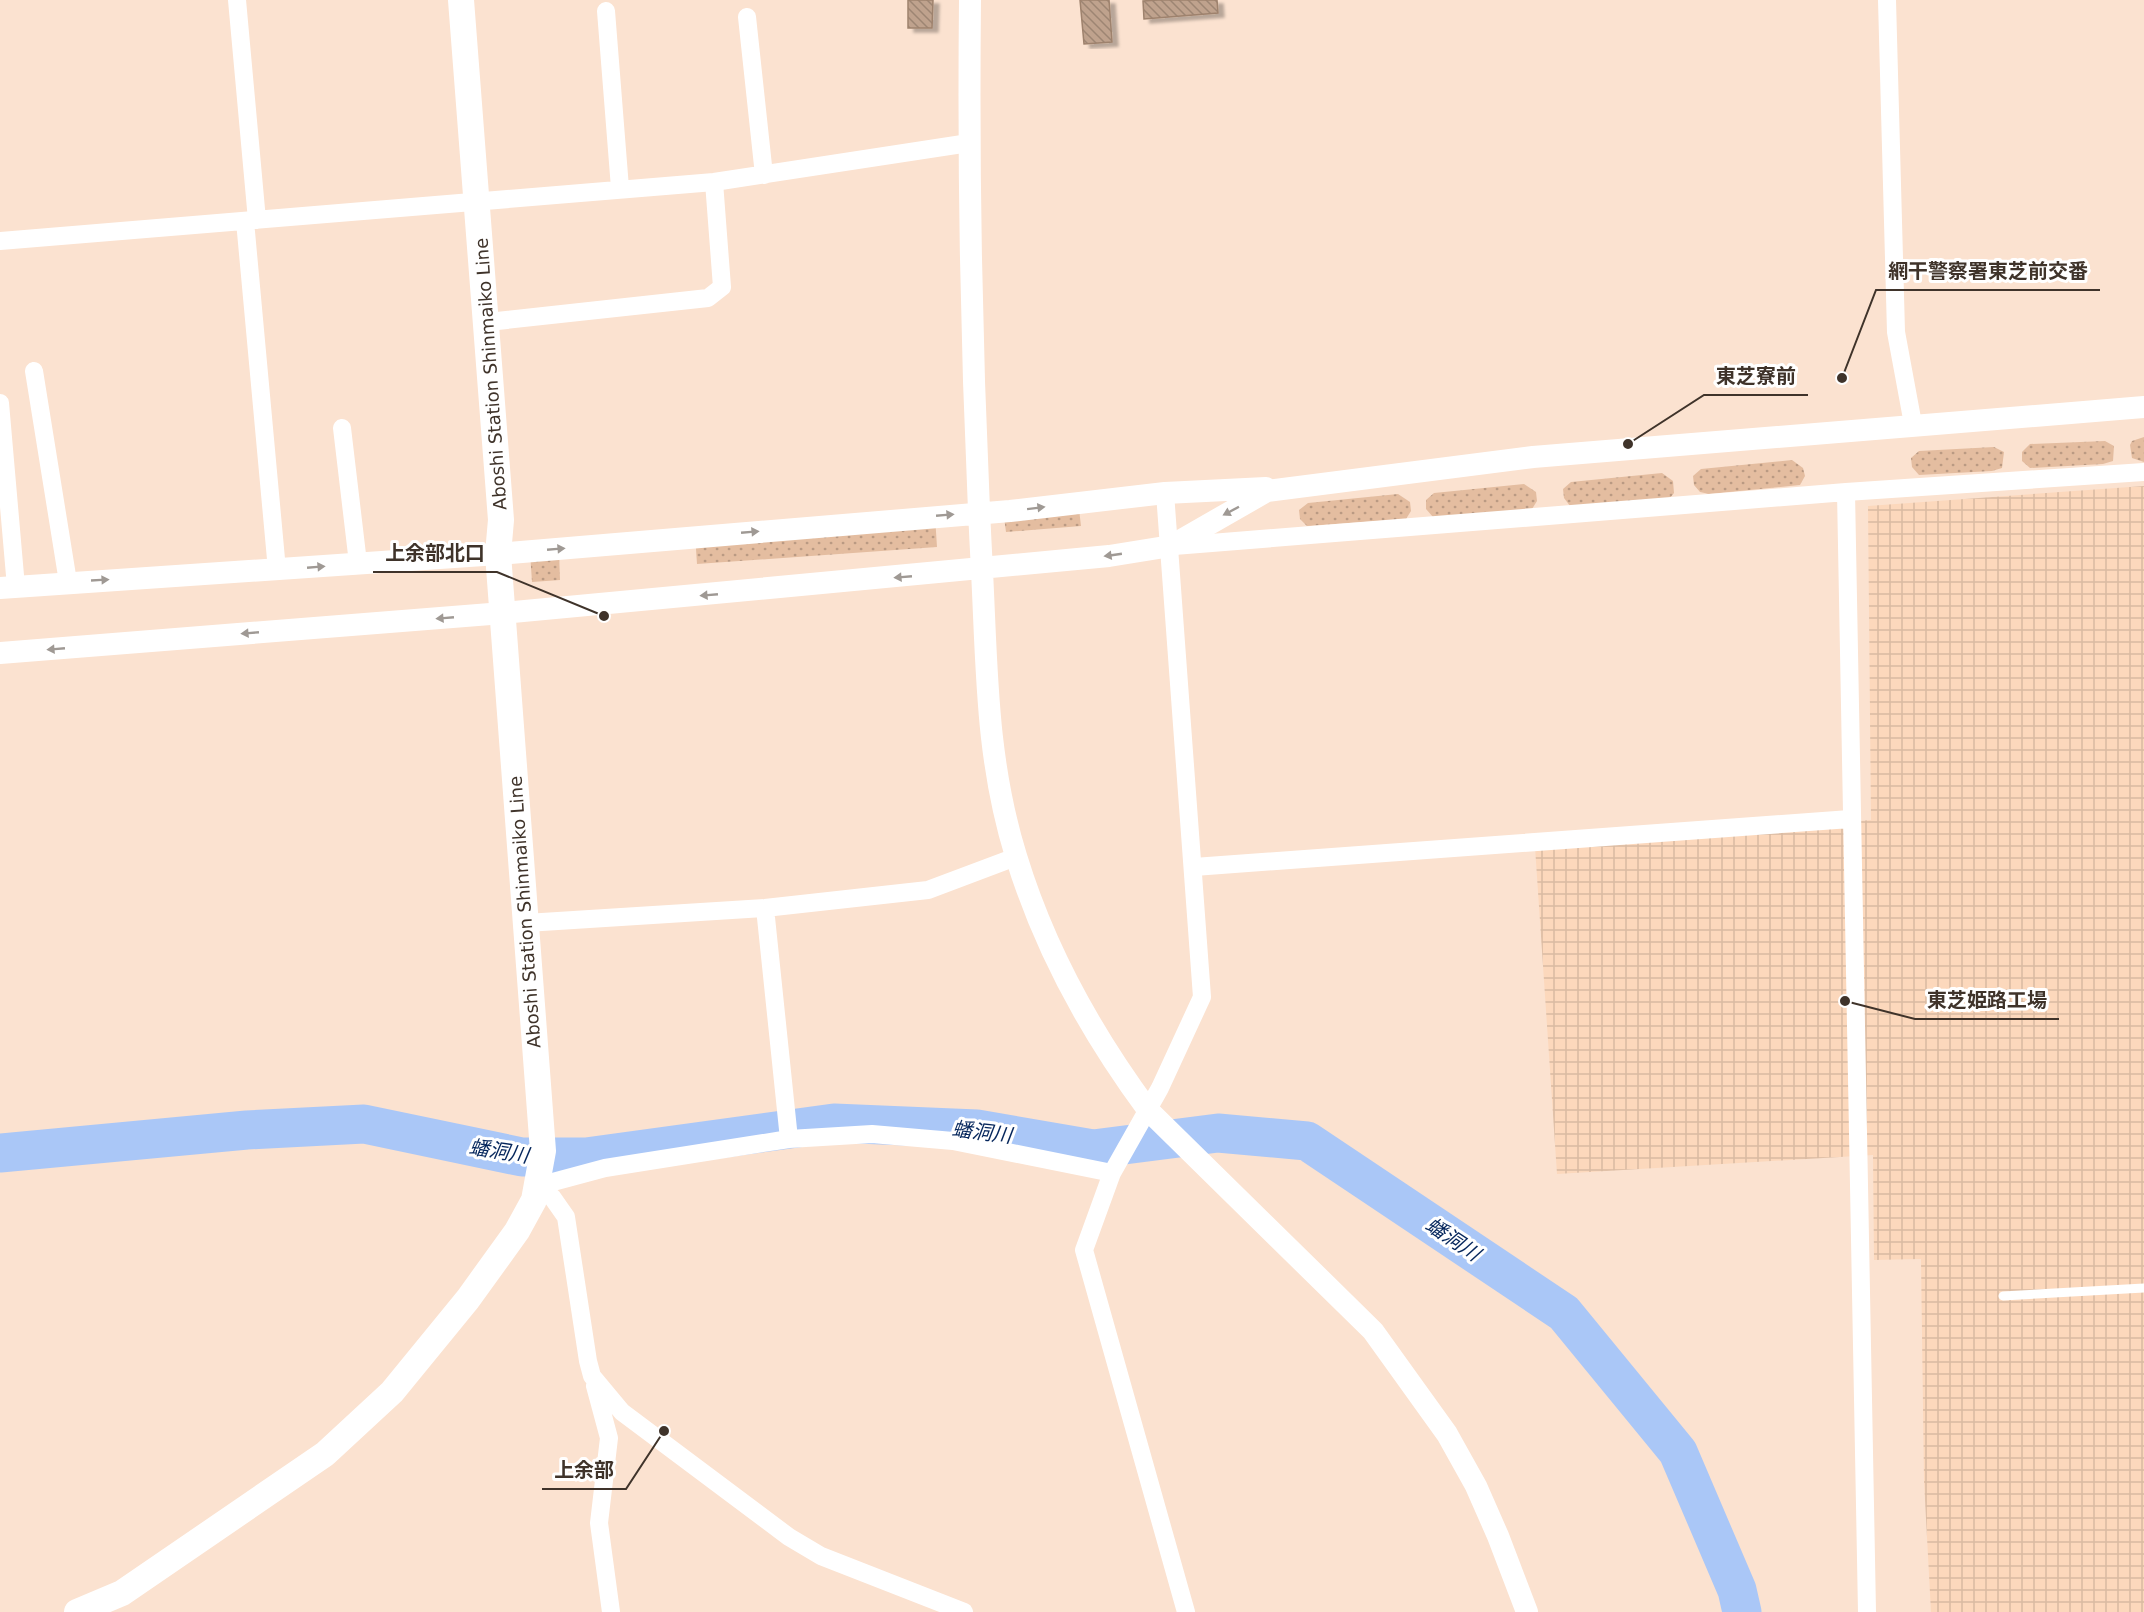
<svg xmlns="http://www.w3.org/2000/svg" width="2144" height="1612" font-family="'DejaVu Sans','Noto Sans JP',sans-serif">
<defs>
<pattern id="industrial-grid" width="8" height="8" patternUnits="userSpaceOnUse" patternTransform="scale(1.5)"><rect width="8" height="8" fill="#fcd8bc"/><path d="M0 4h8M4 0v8" fill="none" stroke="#d9baa2"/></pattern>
<pattern id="grass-dots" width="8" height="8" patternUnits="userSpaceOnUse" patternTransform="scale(1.5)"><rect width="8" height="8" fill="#e4bda0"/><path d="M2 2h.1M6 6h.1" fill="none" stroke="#ba9a83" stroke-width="1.8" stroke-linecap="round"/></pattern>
<pattern id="building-back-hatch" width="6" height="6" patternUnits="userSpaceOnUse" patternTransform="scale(1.5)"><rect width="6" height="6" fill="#bfa28d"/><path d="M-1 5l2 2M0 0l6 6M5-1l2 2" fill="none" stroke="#9d8573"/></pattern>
<filter id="shadow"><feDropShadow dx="6" dy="4" stdDeviation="1.5" flood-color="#0004"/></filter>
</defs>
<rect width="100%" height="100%" fill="#fbe2d0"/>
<path fill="url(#industrial-grid)" d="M2144,486v1126h-213l-7,-131 -3,-222 -47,1 -1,-105 -316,19 -22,-327 336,-27 -3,-314z"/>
<path fill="url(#grass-dots)" d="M2144,437v25l-12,-4 -2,-13 2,-4z
M2105,441l9,5 -1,15 -10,3 -73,4 -8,-7v-9l8,-8z
M1994,447l10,5 -2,16 -10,3 -73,4 -7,-8 -1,-9 8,-7z
M1792,460l11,8 2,8 -5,9 -91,9 -9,-2 -6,-7 -1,-9 8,-7z
M1662,473l11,8 1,12 -4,5 -100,8 -6,-8 -1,-9 8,-7z
M1524,484l12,8 1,9 -5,8 -99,8 -7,-8v-9l8,-7z
M1398,494l12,8 1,9 -5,8 -99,7 -7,-7 -1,-9 9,-7z
M1079,509l2,17 -75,6 -2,-15z
M935,516l2,31 -240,17 -2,-30z
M559,551l1,29 -28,2 -2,-30z"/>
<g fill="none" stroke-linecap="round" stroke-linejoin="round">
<path stroke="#aac7f7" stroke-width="39" d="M0,1153l247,-23 117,-6 158,33h64l248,-34 143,6 116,20 125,-16 89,8 257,172 114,139 59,138 5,22"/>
</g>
<path fill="url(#building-back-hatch)" stroke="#9e826d" stroke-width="1.5" filter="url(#shadow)" d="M908,0h25l-1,28h-24z
M1080,0h29l3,42 -28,2z
M1158,0h59l1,13 -74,6 -1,-18z"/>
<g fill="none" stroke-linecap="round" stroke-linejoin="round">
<path stroke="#fff" stroke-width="9" d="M2003,1296l141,-8"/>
<path stroke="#fff" stroke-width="18" d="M237,0l20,220
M1887,0l9,332 17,92
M606,11l14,177
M747,17l17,158
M245,221l32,349
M0,241l714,-59 255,-39
M488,322l220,-24 14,-11 -8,-105
M34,371l34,211
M0,403l16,184
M342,428l16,135
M1846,492l21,1120
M1165,493l37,504 -42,91 -48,85 -28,77 102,362
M1174,546l672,-54 298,-20
M1194,867l656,-48
M765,908l24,231
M526,923l239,-15 163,-18 88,-33
M538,1186l14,11 14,20 22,144 4,15 30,36 167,125 32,19 143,56
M538,1186l67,-18 184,-29 83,-5 81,7 159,32
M595,1386l14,52 -10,85 12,89"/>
<path stroke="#fff" stroke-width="22" d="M970,0c-2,190 2,381 12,571 5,98 4,188 34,285 28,92 75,177 132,254l225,221 74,103 29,52 22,50 29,76
M0,588l498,-34 512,-43 155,-18 101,-5
M0,653l503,-40 606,-57 62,-10 96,-55 266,-34 611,-50"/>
<path stroke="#fff" stroke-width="26" d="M77,1612l45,-19 203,-139 67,-62 76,-93 49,-68 17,-31 9,-49 -45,-597 3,-34 -40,-520"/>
</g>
<defs><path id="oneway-solid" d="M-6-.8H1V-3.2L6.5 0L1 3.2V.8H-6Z" transform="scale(1.5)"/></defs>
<g fill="#9f9994">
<use href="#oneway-solid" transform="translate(1036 508) rotate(-7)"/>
<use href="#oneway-solid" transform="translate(1231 511) rotate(152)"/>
<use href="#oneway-solid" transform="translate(945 515) rotate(-5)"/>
<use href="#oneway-solid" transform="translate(750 532) rotate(-5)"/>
<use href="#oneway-solid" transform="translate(556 549) rotate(-5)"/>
<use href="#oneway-solid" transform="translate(1113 555) rotate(172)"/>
<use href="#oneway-solid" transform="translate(316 567) rotate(-5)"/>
<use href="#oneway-solid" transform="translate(903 577) rotate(175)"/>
<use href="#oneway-solid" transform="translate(100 580) rotate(-3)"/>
<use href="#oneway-solid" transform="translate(709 595) rotate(175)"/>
<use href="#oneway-solid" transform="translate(445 618) rotate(175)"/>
<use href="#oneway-solid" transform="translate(250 633) rotate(175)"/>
<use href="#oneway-solid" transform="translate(56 649) rotate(175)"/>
</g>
<g text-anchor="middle" stroke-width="6" stroke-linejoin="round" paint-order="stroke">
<g font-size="18" fill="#3f332a" stroke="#fff">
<text transform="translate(491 374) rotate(-94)" y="6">Aboshi Station Shinmaiko Line</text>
<text transform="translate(525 912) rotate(-94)" y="6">Aboshi Station Shinmaiko Line</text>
</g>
<g font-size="20" font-style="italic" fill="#05265c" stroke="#fff">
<text transform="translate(982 1132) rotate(7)" y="7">蟠洞川</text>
<text transform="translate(499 1151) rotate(9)" y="7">蟠洞川</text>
<text transform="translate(1453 1239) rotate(34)" y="7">蟠洞川</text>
</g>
</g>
<path fill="none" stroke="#3f332a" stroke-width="2" d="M1842 378L1876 290H2100M1628 444L1704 395H1808M604 616L497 572H373M1845 1001L1915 1019H2059M664 1431L626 1489H542"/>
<g fill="#3f332a" stroke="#fff" stroke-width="2">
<circle cx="1842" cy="378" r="6"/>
<circle cx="1628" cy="444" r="6"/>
<circle cx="604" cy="616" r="6"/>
<circle cx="1845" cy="1001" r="6"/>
<circle cx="664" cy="1431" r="6"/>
</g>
<g font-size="20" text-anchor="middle" font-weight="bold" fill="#3f332a" stroke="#fff" stroke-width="6" stroke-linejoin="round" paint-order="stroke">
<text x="1988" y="278">網干警察署東芝前交番</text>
<text x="1756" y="383">東芝寮前</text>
<text x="435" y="560">上余部北口</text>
<text x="1987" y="1007">東芝姫路工場</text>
<text x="584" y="1477">上余部</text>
</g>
</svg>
